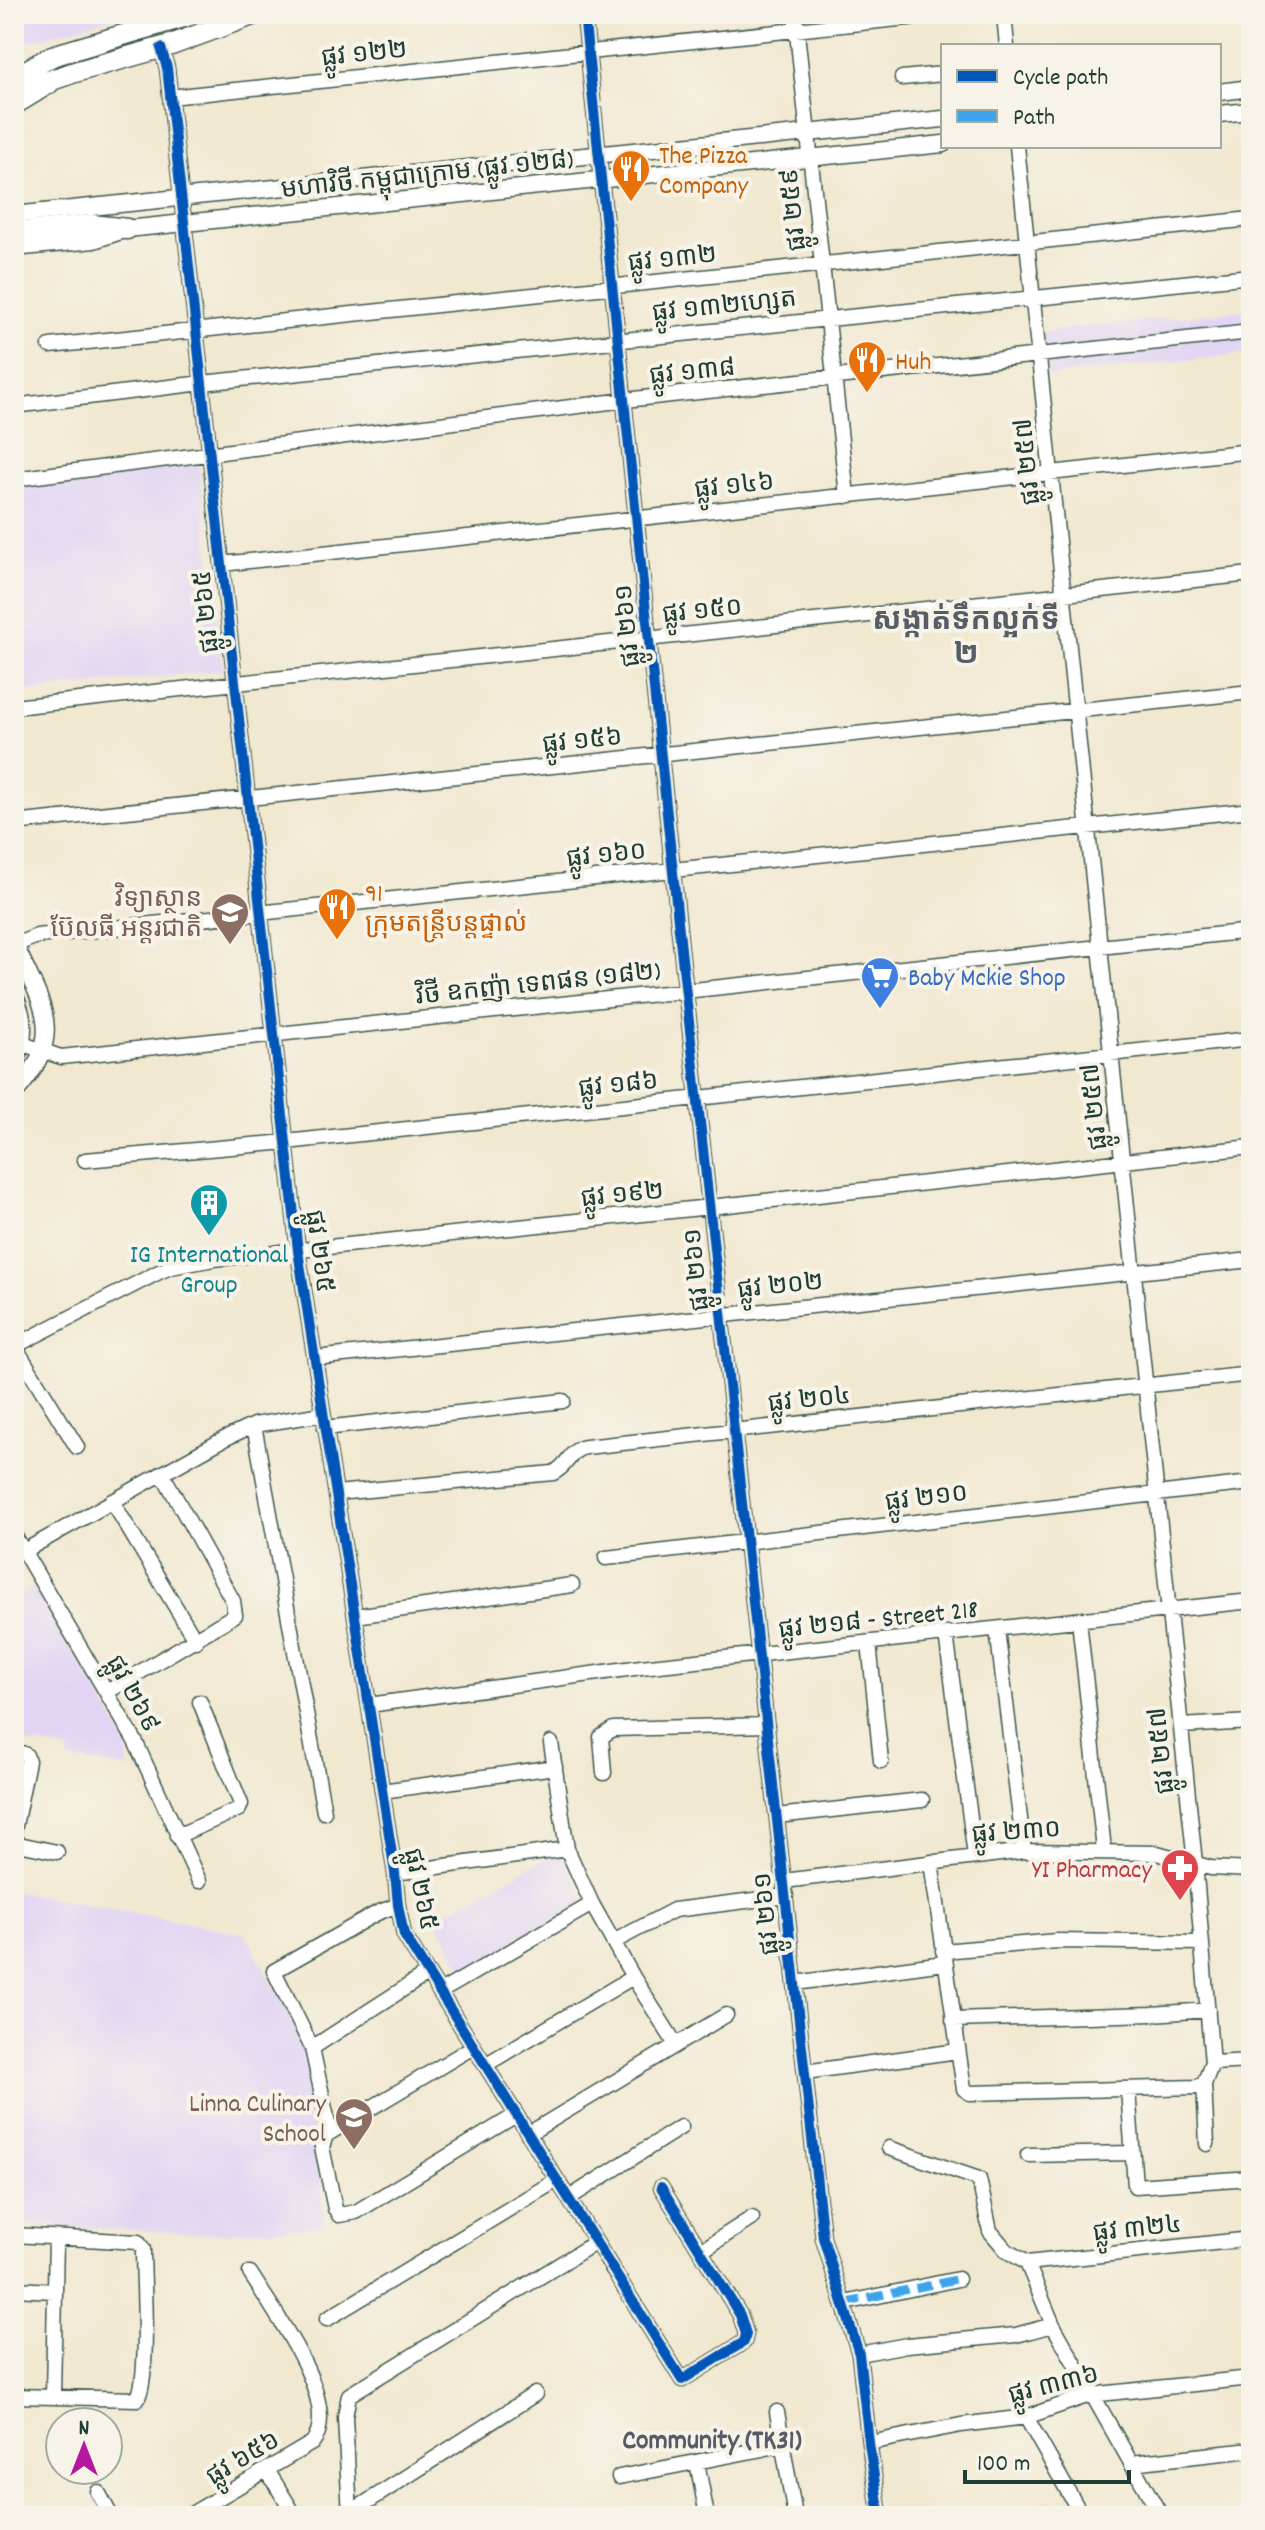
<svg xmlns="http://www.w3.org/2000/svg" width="1265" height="2530" font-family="Dekko,'Noto Sans Khmer',sans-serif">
<rect width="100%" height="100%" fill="#f7f3e8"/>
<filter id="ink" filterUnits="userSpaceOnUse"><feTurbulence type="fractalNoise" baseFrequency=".0125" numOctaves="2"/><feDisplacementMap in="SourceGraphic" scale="16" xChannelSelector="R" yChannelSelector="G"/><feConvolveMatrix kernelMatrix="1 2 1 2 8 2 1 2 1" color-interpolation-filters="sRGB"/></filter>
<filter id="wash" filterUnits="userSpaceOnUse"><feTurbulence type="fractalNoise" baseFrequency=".006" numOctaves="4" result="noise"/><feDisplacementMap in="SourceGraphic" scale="32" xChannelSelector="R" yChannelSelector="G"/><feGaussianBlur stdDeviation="1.8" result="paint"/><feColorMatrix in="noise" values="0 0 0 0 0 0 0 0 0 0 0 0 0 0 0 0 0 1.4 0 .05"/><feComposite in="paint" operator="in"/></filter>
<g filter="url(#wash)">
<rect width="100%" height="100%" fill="#f1e8d0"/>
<path fill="#e1d4f4" d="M14,14h110l-110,32z
M1251,309v44l-203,23 -5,-44z
M199,463l24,207 -209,23v-208z
M36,1587l92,158v23l-60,-9 1,-9 -55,-9v-142z
M559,1851l28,52 -121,71 -31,-56z
M14,1891l232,43 70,132 4,35 3,125 -122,8 -187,-11z"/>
</g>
<g filter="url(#ink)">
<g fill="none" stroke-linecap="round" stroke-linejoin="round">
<g stroke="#3e574b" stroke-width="17">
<path id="minor" d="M584,14l96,926 143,1298 36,116 10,89 11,73
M795,14l52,482
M1004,14l3,32
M161,48l6,20 131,1183 97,622 3,32 6,30 278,445 62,-38 2,-8 -6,-19 -79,-128
M902,78l41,-4
M170,97l775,-83
M50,346l1201,-127
M14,406l188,-23 1049,-107
M14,479l611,-79 626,-68
M222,564l1029,-113
M14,707l1237,-133
M14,823l1237,-131
M15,945l22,-9 1214,-126
M23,1044l38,13 1190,-126
M85,1160l201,-18 965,-103
M14,1345l63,102
M15,1346l144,-74 12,-5 43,-8 496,-52 541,-60
M315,1358l936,-98
M254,1425l70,387
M325,1428l238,-27
M336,1493l217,-20c17,-8 16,-24 33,-26l665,-73
M112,1501l84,140
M14,1535l121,206 64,140
M24,1551l200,-112 30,-14 69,-11
M606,1558l645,-75
M355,1616l217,-31
M1079,1620l25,230
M997,1629l27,222
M946,1634l29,222
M869,1643l12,118
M107,1692l128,-77 -2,-14 -71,-128
M369,1705l272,-38 610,-66
M1181,1726l70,-4
M551,1743l16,106 25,55 41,73 42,66
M14,1750l12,5 2,6 -14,70
M604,1773l-3,-36 12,-8 154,-4
M382,1791l173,-24
M777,1816l145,-16
M177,1836l62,-27 2,-5 -41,-102
M14,1843l43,9
M931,1862l33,227 6,4 227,-6 7,-3 8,-21 -17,-200 -178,-1717
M395,1873l172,-24
M784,1881l240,-30 133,2 54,15 40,2
M613,1942l61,-32 112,-14
M943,1951l114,-10 145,2
M795,1983l149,-20
M440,1992l152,-88
M953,2020l199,-6 56,-4
M473,2047l-147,88 -4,12 13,62 4,6 17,-3 160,-97
M312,2048l116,-75
M1212,2063l39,-2
M485,2065l148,-88
M805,2072l153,-21
M1204,2084l3,60
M1128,2089l7,97 116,-8
M330,2132l-18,-84 -38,-77 103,-58 21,-8
M528,2134l198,-119
M889,2148l90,31 11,52 17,20 20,12 26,62 108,191
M1028,2155l104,-2
M569,2198l112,-71
M14,2235l124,7 5,7c0,29 7,131 -6,150l-123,-3
M701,2251l51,-33
M1027,2263l224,-24
M14,2289l41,2
M845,2303l113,-24
M327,2319l230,-139
M859,2354l48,-9 109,-10 37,-10
M53,2397l3,-159
M777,2412l18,104
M1026,2417l56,99
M869,2443l92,-18 65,-8 64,-22 161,-17
M697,2462l10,54
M1131,2463l120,-13
M267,2470l28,46
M619,2477l163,-32
M98,2492l13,24
M350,2513l185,-119
M188,2516l124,-73c32,-38 -41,-136 -62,-170
M350,2516l-5,-99 4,-22 247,-153
M1246,2516l5,-1"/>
</g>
<g stroke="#3e574b" stroke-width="19">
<path id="major" d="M1219,92l32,-4
M14,107l36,-22
M1219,114l32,-3
M14,215l929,-96
M14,248l80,-8 33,-11 816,-85
M14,943c29,64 54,91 0,151
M14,994c12,26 12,45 0,70"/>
</g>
<g stroke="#3e574b" stroke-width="23">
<path id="highway" d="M14,78l38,-22 142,-42
M14,93l61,-21 96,-27 84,-31
M14,233l78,-8 35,4"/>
</g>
<use href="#minor" stroke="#fff" stroke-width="14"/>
<use href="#major" stroke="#fff" stroke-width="16"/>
<use href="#highway" stroke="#fff" stroke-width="20"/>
<path stroke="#3da4eb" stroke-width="8" stroke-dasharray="16 8" stroke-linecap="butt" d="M845,2303l113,-24"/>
<g stroke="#f7f3e8" stroke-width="15">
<path id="cycleway" d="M584,14l96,926 143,1298 36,116 10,89 11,73
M161,48l6,20 131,1183 97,622 3,32 6,30 278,445 62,-38 2,-8 -6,-19 -79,-128"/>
</g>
<use href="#cycleway" stroke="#0057b8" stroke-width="10"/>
</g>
</g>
<defs>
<g id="restaurant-pin" transform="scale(2)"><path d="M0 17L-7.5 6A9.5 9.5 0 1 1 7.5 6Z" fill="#e8710a" stroke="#f7f3e8"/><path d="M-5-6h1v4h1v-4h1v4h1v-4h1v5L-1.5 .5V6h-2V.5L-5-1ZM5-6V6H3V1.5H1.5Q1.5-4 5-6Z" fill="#fff"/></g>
<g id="school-pin" transform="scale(2)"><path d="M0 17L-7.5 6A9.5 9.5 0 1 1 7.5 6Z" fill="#8d6e63" stroke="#f7f3e8"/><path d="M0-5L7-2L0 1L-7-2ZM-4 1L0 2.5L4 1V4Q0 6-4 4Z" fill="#fff"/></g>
<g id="supermarket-pin" transform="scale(2)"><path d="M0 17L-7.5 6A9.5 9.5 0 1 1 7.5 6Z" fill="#3f7fe0" stroke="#f7f3e8"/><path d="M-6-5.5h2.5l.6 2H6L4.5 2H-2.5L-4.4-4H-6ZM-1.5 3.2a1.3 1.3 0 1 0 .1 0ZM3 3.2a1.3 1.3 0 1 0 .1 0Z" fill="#fff"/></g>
<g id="building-pin" transform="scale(2)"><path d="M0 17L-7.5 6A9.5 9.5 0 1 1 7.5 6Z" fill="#0f9aa8" stroke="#f7f3e8"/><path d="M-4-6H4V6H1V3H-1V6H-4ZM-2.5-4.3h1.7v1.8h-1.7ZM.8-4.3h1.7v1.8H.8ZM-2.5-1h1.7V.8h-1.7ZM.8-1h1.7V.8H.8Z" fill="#fff"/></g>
<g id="pharmacy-pin" transform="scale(2)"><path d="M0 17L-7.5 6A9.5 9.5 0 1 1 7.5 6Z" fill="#e0444e" stroke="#f7f3e8"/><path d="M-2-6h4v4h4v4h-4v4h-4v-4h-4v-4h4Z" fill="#fff"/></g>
</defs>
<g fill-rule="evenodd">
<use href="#restaurant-pin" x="631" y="169"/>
<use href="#restaurant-pin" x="867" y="360"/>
<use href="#restaurant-pin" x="337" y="907"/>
<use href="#school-pin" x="230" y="912"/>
<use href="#supermarket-pin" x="880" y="976"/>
<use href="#building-pin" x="209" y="1203"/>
<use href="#pharmacy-pin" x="1180" y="1868"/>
<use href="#school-pin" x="354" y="2117"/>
</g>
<g text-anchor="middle" stroke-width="8" stroke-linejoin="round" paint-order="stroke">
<g font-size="26" fill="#1f3d34" stroke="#f7f3e8">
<text transform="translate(364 52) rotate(-6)" y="9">ផ្លូវ ១២២</text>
<text transform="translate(427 173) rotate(-6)" y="9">មហាវិថី កម្ពុជាក្រោម (ផ្លូវ ១២៨)</text>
<text transform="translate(792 210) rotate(-96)" y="9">ផ្លូវ ២៥៩</text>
<text transform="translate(672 257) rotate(-6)" y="9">ផ្លូវ ១៣២</text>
<text transform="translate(724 304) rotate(-6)" y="9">ផ្លូវ ១៣២ហ្សេត</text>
<text transform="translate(692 370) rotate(-6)" y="9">ផ្លូវ ១៣៨</text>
<text transform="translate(1026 462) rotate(-96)" y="9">ផ្លូវ ២៥៧</text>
<text transform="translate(734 484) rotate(-6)" y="9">ផ្លូវ ១៤៦</text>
<text transform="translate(702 609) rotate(-6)" y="9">ផ្លូវ ១៥០</text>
<text transform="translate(205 612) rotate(-96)" y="9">ផ្លូវ ២៦៥</text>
<text transform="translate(626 626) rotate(-96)" y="9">ផ្លូវ ២៦១</text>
<text transform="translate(582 739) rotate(-6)" y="9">ផ្លូវ ១៥៦</text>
<text transform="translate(606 853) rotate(-6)" y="9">ផ្លូវ ១៦០</text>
<text transform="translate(538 982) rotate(-6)" y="9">វិថី ឧកញ៉ា ទេពផន (១៨២)</text>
<text transform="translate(618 1083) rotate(-6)" y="9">ផ្លូវ ១៨៦</text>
<text transform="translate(1093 1107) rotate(-96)" y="9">ផ្លូវ ២៥៧</text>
<text transform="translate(622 1193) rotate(-6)" y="9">ផ្លូវ ១៩២</text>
<text transform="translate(321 1251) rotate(82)" y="9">ផ្លូវ ២៦៥</text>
<text transform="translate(695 1270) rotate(-96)" y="9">ផ្លូវ ២៦១</text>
<text transform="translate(780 1284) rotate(-6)" y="9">ផ្លូវ ២០២</text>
<text transform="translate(809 1398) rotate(-6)" y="9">ផ្លូវ ២០៤</text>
<text transform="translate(926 1496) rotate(-7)" y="9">ផ្លូវ ២១០</text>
<text transform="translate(878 1618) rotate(-6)" y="9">ផ្លូវ ២១៨ - Street 218</text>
<text transform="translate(134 1693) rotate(61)" y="9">ផ្លូវ ២៦៩</text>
<text transform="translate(1160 1751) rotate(-96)" y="9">ផ្លូវ ២៥៧</text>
<text transform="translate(1016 1830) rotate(-4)" y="9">ផ្លូវ ២៣០</text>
<text transform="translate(422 1889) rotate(78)" y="9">ផ្លូវ ២៦៥</text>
<text transform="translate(765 1914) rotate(-96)" y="9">ផ្លូវ ២៦១</text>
<text transform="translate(1137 2227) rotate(-6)" y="9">ផ្លូវ ៣២៤</text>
<text transform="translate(1053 2383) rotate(-14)" y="9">ផ្លូវ ៣៣៦</text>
<text transform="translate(242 2457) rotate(-31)" y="9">ផ្លូវ ៦៥៦</text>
</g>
<g font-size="26" fill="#c56008" stroke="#f7f3e8" text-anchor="start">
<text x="659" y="163">The Pizza<tspan x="659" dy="30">Company</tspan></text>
<text x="895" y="369">Huh</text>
<text x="365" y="901">91<tspan x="365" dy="30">ក្រុមតន្រ្តីបន្តផ្ទាល់</tspan></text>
</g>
<g font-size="26" fill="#785e54" stroke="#f7f3e8" text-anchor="end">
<text x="202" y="906">វិទ្យាស្ថាន<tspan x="202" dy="30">ប៊ែលធី អន្ដរជាតិ</tspan></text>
<text x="326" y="2111">Linna Culinary<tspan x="326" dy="30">School</tspan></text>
</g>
<g font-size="26" fill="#366cbe" stroke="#f7f3e8" text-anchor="start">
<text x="908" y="985">Baby Mckie Shop</text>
</g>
<g font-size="26" fill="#0d838f" stroke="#f7f3e8">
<text x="209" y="1262">IG International<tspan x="209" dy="30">Group</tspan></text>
</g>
<g font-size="26" fill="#be3a42" stroke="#f7f3e8" text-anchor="end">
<text x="1152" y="1877">YI Pharmacy</text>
</g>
<g font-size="28" font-weight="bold" fill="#575d66" stroke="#f7f3e8">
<text x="712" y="2448">Community (TK31)</text>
</g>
<g font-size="30" font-weight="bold" fill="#575d66" stroke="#f7f3e8">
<text x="966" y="629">សង្កាត់ទឹកល្អក់ទី<tspan x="966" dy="34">២</tspan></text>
</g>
</g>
<rect width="1265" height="2530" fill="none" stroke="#f7f3e8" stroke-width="48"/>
<rect x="941" y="44" width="280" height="104" fill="#f7f3e8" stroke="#a1aaa0" stroke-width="2"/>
<rect x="957" y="70" width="40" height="12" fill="#0057b8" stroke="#a1aaa0" stroke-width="2"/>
<text x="1013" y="84" font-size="24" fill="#1f3d34">Cycle path</text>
<rect x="957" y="110" width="40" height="12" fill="#3da4eb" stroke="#a1aaa0" stroke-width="2"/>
<text x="1013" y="124" font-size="24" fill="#1f3d34">Path</text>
<g transform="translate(84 2446)"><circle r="38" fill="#f7f3e8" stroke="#a1aaa0" stroke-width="2"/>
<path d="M0-6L14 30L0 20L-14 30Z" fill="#b5179e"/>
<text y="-12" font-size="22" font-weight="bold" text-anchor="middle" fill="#1f3d34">N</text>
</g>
<path d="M965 2470v12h164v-12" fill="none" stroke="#1f3d34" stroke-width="4"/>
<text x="977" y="2470" font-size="24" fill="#1f3d34" stroke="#f7f3e8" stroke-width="6" paint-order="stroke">100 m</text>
</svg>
